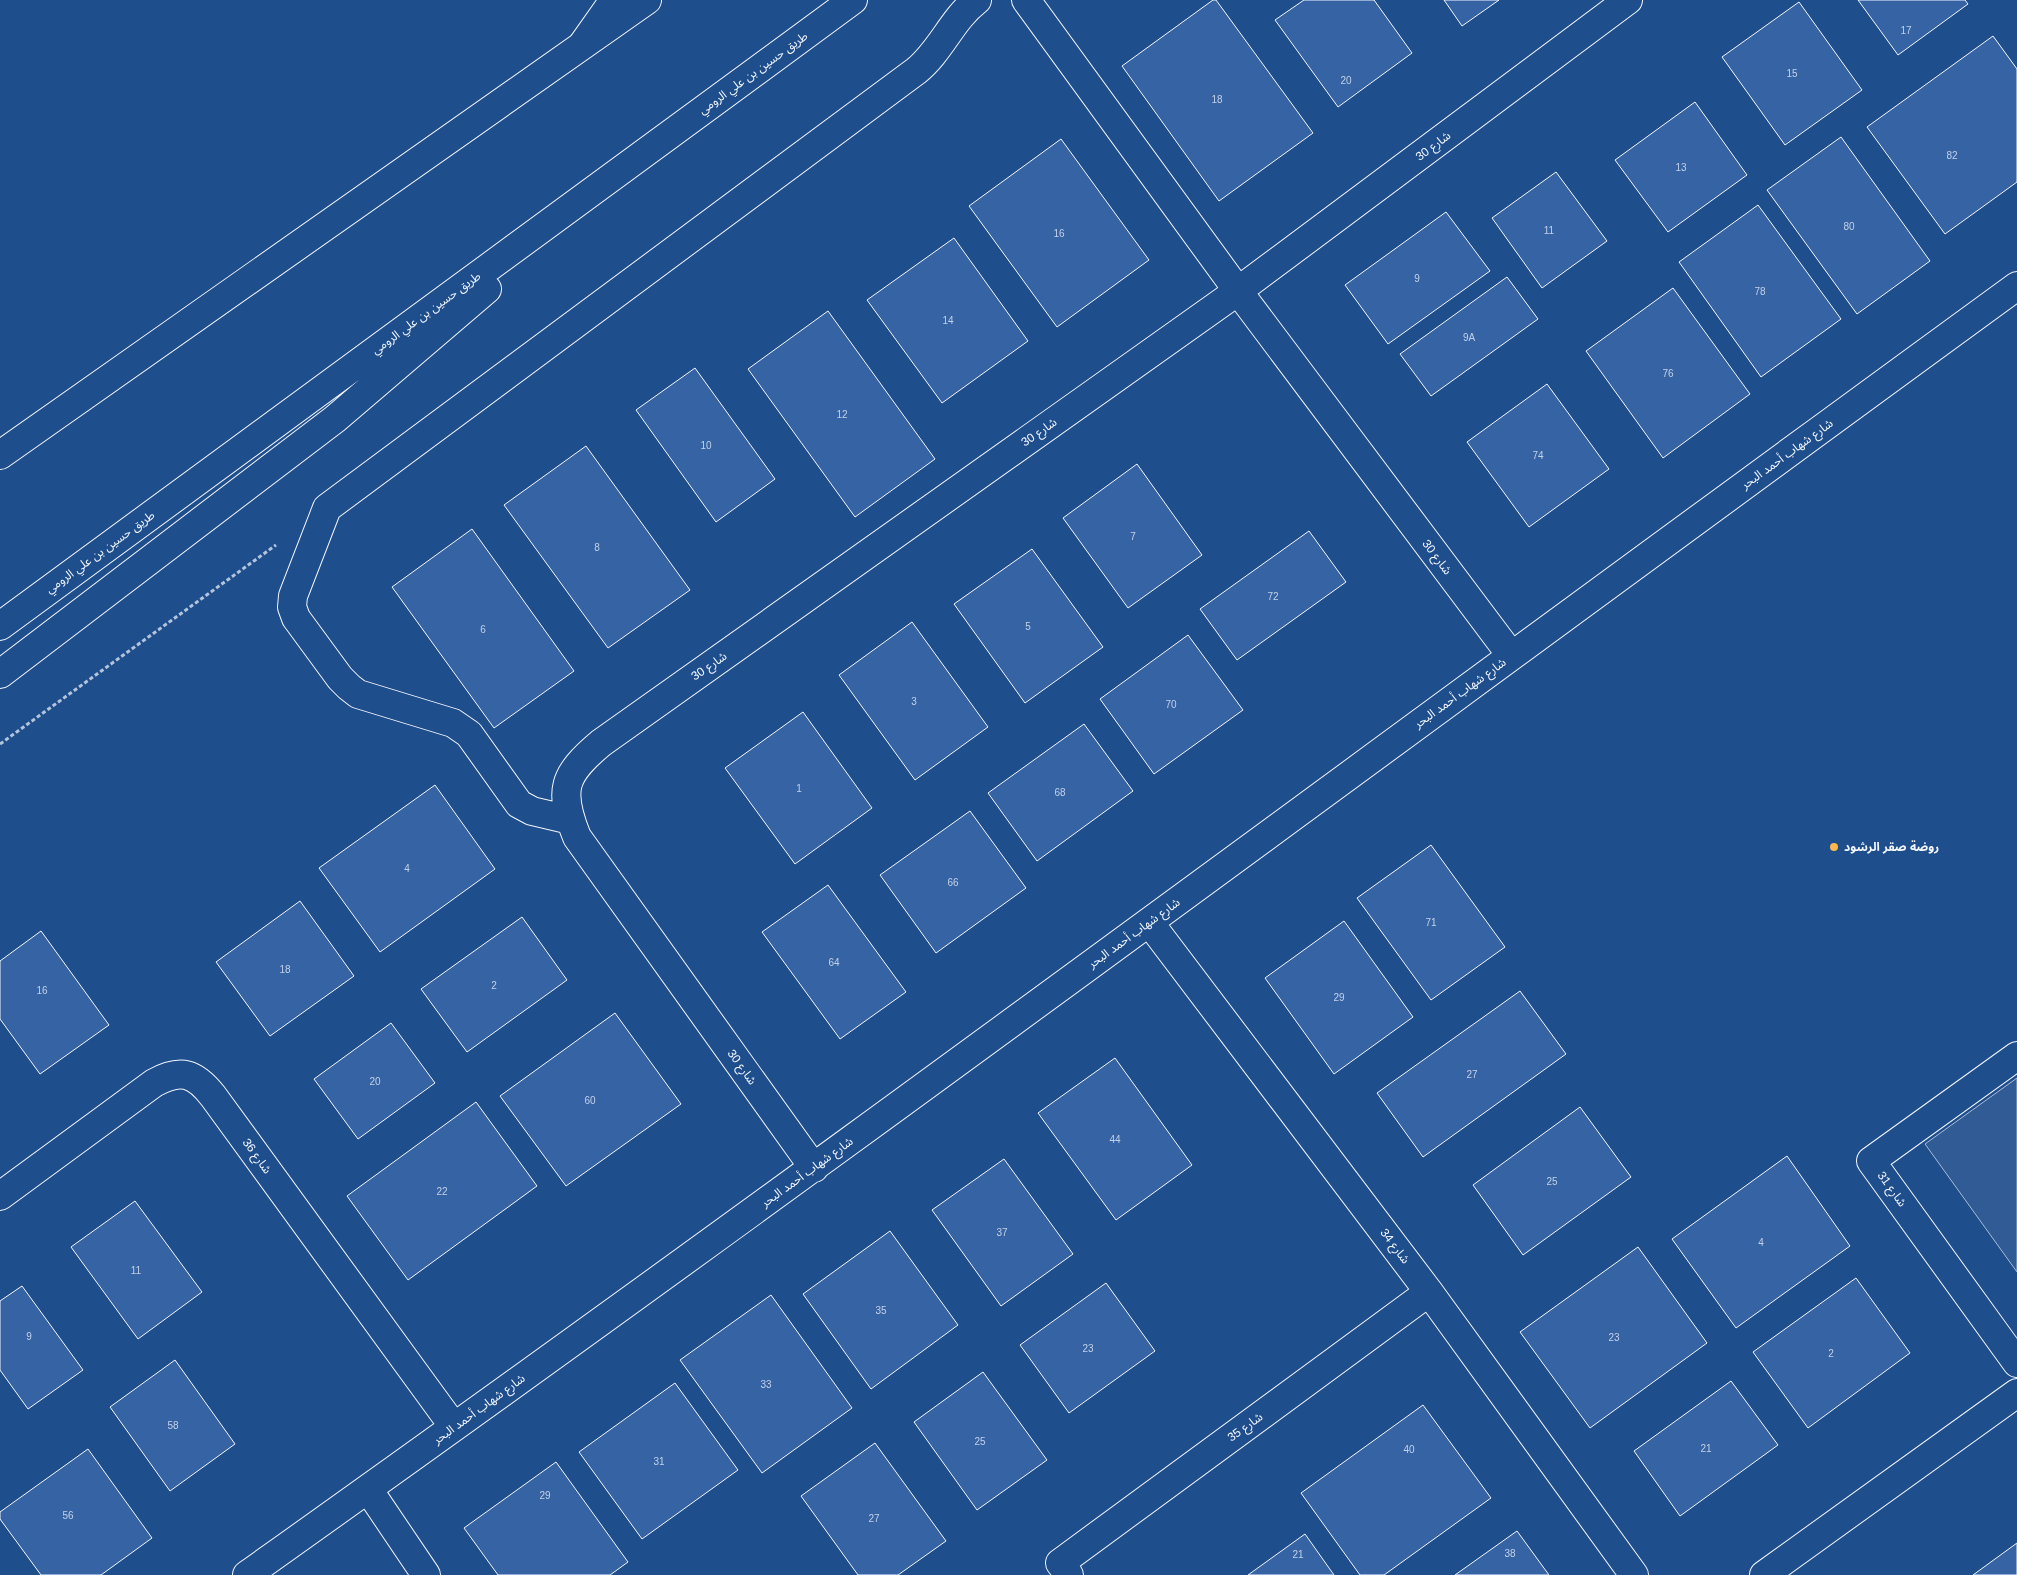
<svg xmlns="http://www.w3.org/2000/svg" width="2017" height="1575" font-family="Arial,'Noto Sans Arabic',sans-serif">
<rect width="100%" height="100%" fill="#1f4e8c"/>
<path fill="#305b95" stroke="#a8bbd7" d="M2017,1078v194l-92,-128z"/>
<path fill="#3563a3" stroke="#f2f6ff" d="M1213,0h3l97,133 -94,68 -97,-135z
M1304,0h70l38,53 -74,54 -63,-87z
M1444,0h55l-37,26z
M1858,0h107l3,4 -70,51z
M1799,2l63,88 -77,55 -63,-88z
M1993,36l24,33v113l-72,52 -78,-107z
M1695,102l52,73 -79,57 -53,-72z
M1841,137l89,124 -73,53 -90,-124z
M1061,139l88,121 -92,67 -88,-121z
M1556,172l51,69 -65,47 -50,-70z
M1758,205l83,114 -80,58 -82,-115z
M1446,212l44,59 -102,73 -43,-59z
M954,238l74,103 -86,62 -75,-103z
M1507,277l31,42 -107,77 -31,-42z
M1673,288l77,106 -87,64 -77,-107z
M828,311l107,148 -80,58 -107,-148z
M695,368l80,111 -59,43 -80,-112z
M1547,384l62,85 -80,58 -62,-85z
M586,446l104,144 -82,58 -104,-143z
M1137,464l65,91 -74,53 -65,-90z
M472,529l102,142 -80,57 -102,-141z
M1309,531l37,51 -109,78 -37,-51z
M1032,549l71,98 -78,56 -71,-99z
M912,622l76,105 -73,53 -76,-105z
M1188,635l55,75 -89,64 -54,-75z
M803,712l69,96 -77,56 -70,-96z
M1084,724l49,67 -96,70 -49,-68z
M435,785l60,84 -115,83 -61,-84z
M970,811l56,77 -90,65 -56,-78z
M1431,845l74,102 -74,53 -74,-102z
M828,885l78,107 -66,47 -78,-107z
M300,901l54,75 -84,60 -54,-74z
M522,917l45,63 -100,72 -46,-63z
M1344,921l69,96 -79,57 -69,-96z
M41,931l68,94 -69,49 -40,-55v-58z
M1520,991l46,63 -143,103 -46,-64z
M615,1013l66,91 -115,82 -66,-90z
M391,1023l44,60 -77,56 -44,-60z
M1115,1058l77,107 -76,55 -78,-107z
M476,1102l61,84 -129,94 -61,-84z
M1580,1107l51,70 -108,78 -50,-70z
M1787,1156l63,90 -114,82 -64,-89z
M1004,1159l69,95 -72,52 -69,-96z
M135,1201l67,91 -64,47 -67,-92z
M890,1231l68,94 -87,64 -68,-95z
M1638,1247l69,96 -117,85 -70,-96z
M1856,1278l54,75 -102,75 -55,-76z
M1106,1283l49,68 -86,62 -49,-68z
M22,1286l61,84 -55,39 -28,-39v-69z
M771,1295l81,113 -90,65 -82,-113z
M175,1360l60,84 -65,47 -60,-84z
M983,1372l64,88 -70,50 -63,-88z
M1731,1381l47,64 -98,71 -46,-65z
M675,1383l63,87 -96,69 -63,-87z
M1423,1405l68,93 -107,77h-24l-59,-82z
M875,1443l71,98 -48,34h-40l-57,-79z
M88,1449l64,89 -51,37h-60l-41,-56v-7z
M556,1462l72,100 -18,13h-112l-34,-47z
M1517,1531l32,44h-94z
M1305,1534l29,41h-86z
M2017,1543v32h-44z"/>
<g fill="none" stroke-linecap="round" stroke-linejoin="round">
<g stroke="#f2f6ff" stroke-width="30">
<path id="minor" d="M1026,0l212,291 273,364
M583,44l31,-44
M570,820l-38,-9 -13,-7 -50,-70 -16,-11 -95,-29 -9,-7 -9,-9 -44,-60 -4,-11 1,-11 34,-88 589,-437c25,-20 36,-52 61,-71
M1149,922l280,370 205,283
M2017,1056l-146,105 146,202
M814,1168l-237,-331c-19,-47 -14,-62 24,-94l637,-452 390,-291
M0,1196l154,-113c27,-15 41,-10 59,13l241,331
M368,1489l58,86
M247,1575c595,-423 1180,-859 1770,-1289
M1069,1575l-9,-12 369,-271
M1764,1575l253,-182"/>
</g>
<g stroke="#f2f6ff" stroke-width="30">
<path id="highway" d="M0,455l647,-455
M0,626l853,-626
M0,674l335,-255 152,-130"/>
</g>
<path stroke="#b3c4dc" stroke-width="3" stroke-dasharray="4 2.5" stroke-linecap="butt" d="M0,744l276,-199"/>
<use href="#minor" stroke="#1f4e8c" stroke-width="28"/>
<use href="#highway" stroke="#1f4e8c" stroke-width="28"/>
</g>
<circle fill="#ffb74d" stroke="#1f4e8c" stroke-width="2" cx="1834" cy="847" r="5"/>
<g text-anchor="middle" stroke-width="4" stroke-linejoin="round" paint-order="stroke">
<g font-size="10" fill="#c3d1e8">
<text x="1906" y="34">17</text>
<text x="1792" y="77">15</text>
<text x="1346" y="84">20</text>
<text x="1217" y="103">18</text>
<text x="1952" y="159">82</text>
<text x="1681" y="171">13</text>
<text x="1849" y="230">80</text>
<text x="1549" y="234">11</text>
<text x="1059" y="237">16</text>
<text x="1417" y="282">9</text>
<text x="1760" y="295">78</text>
<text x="948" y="324">14</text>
<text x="1469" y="341">9A</text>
<text x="1668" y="377">76</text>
<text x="842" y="418">12</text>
<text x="706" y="449">10</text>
<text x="1538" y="459">74</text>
<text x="1133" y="540">7</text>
<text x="597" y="551">8</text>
<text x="1273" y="600">72</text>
<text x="1028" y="630">5</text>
<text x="483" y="633">6</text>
<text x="914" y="705">3</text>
<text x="1171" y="708">70</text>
<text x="799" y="792">1</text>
<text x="1060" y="796">68</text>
<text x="407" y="872">4</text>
<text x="953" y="886">66</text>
<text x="1431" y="926">71</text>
<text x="834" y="966">64</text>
<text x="285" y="973">18</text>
<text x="494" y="989">2</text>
<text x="42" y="994">16</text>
<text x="1339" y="1001">29</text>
<text x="1472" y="1078">27</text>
<text x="375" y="1085">20</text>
<text x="590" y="1104">60</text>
<text x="1115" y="1143">44</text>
<text x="1552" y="1185">25</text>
<text x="442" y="1195">22</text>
<text x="1002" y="1236">37</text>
<text x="1761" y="1246">4</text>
<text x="136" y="1274">11</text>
<text x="881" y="1314">35</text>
<text x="29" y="1340">9</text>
<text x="1614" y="1341">23</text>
<text x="1088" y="1352">23</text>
<text x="1831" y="1357">2</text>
<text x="766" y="1388">33</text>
<text x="173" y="1429">58</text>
<text x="980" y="1445">25</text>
<text x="1706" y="1452">21</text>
<text x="1409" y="1453">40</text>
<text x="659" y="1465">31</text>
<text x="545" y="1499">29</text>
<text x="68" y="1519">56</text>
<text x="874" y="1522">27</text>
<text x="1510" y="1557">38</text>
<text x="1298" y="1558">21</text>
</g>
<g font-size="12" fill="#f2f6ff" stroke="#1f4e8c">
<text transform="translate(753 73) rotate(-36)" y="4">طريق حسين بن علي الرومي</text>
<text transform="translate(1433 146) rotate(-37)" y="4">شارع 30</text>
<text transform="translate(426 313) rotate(-36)" y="4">طريق حسين بن علي الرومي</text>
<text transform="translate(1039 432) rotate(-35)" y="4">شارع 30</text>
<text transform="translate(1787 454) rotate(-36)" y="4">شارع شهاب أحمد البحر</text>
<text transform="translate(100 552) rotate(-36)" y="4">طريق حسين بن علي الرومي</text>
<text transform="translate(1437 557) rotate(53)" y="4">شارع 30</text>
<text transform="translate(709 666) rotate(-35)" y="4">شارع 30</text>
<text transform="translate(1460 693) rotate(-36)" y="4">شارع شهاب أحمد البحر</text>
<text transform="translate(1134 933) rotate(-36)" y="4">شارع شهاب أحمد البحر</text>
<text transform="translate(742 1067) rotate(54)" y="4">شارع 30</text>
<text transform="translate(257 1156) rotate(54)" y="4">شارع 36</text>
<text transform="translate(807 1172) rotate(-36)" y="4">شارع شهاب أحمد البحر</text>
<text transform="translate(1892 1189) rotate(54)" y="4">شارع 31</text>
<text transform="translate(1395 1246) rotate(53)" y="4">شارع 34</text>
<text transform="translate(479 1409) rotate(-36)" y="4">شارع شهاب أحمد البحر</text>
<text transform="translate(1245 1427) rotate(-36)" y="4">شارع 35</text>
</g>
<g font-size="12" font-weight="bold" fill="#f2f6ff" stroke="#1f4e8c" text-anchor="start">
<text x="1844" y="851">روضة صقر الرشود</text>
</g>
</g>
</svg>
